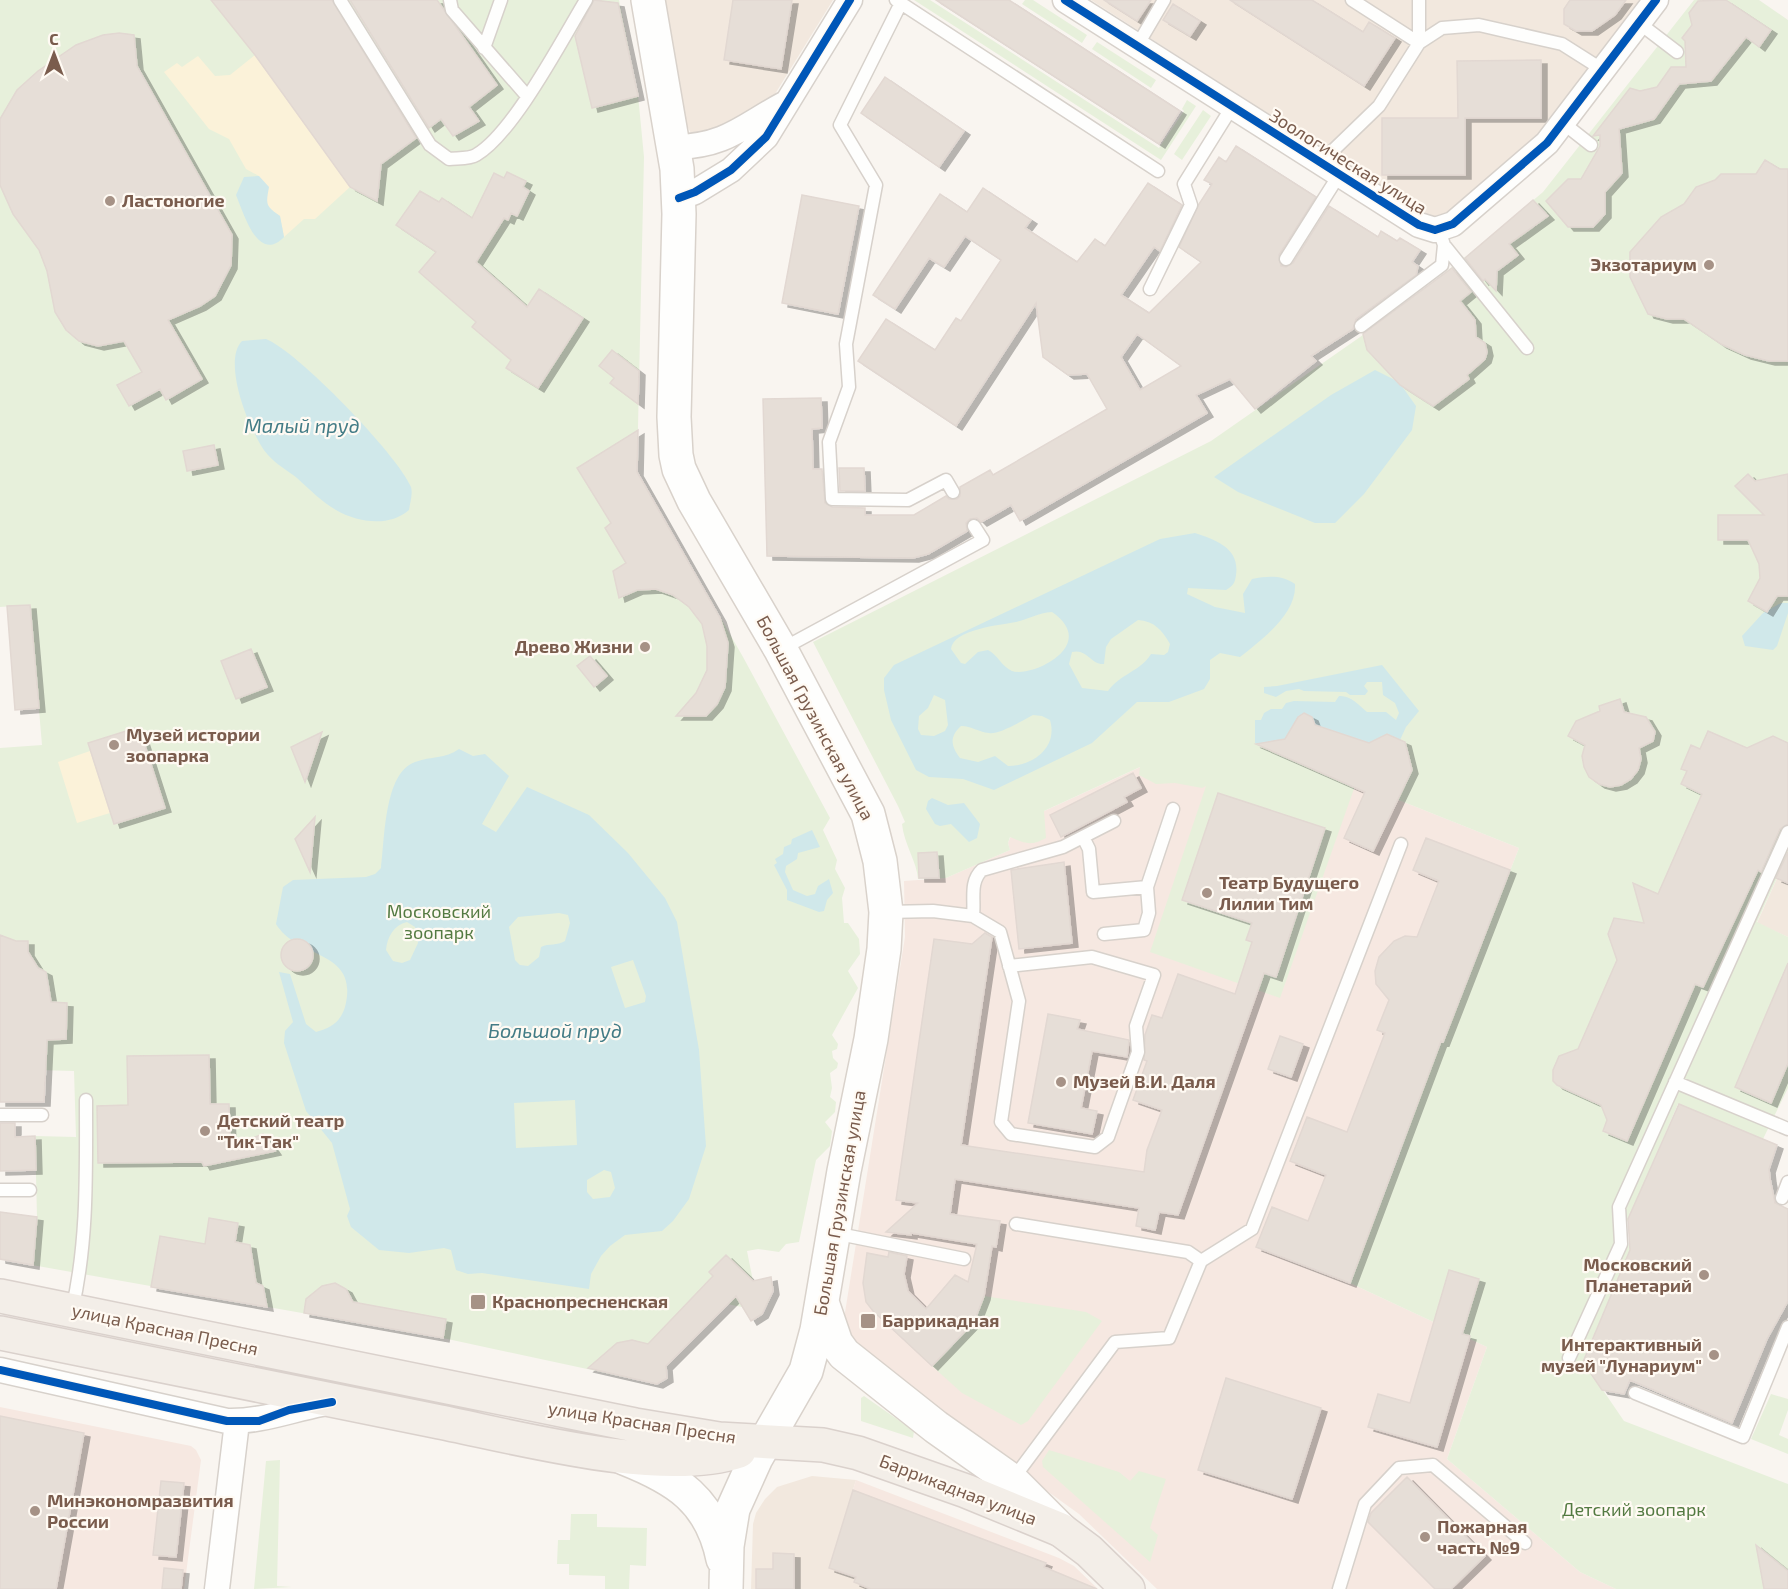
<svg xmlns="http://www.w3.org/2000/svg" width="1788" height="1589" font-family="'Exo 2',sans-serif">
<defs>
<filter id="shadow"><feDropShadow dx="6" dy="4" stdDeviation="0" flood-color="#0004"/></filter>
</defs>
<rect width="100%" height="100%" fill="#f9f5f0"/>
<path fill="#f2e8de" d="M659,0h174l-58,94 -19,21 -15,12 -49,8 -6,-11z
M1091,0h551l-106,138 -94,80 -14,-1z
M1788,854v83l-31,-14z
M812,1476l44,4 -27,88 27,9 15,12h-120l2,-65 3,-11 9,-14 12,-12z"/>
<path fill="#f6e8e1" d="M1219,731l1,13 136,39 163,65 -76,194 -2,-1 -91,242 137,64 -40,112 133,113 36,17h-459l-78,-75 -211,-152 -25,-37 62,-388 -1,-56 42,-3 64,-28 -2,-7 8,-19z
M0,1407l191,39 5,4 5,10 -17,129h-184z
M856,1480l203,78 15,8 24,23h-227l-17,-7 1,-5 -26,-9z"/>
<path fill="#e7f0db" d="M0,0h619l19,95 6,62 -7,315 106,185 87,161 -7,12 14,30 -2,9 10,19 -3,10 2,25h4l11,16 1,15 -12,17 10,17 -26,47 6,9 -1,5 -5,2 1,7 5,5 -1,5 -7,5 2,15 -2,9 6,5 -1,10 -10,10 7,9 -2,15 -14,14 -17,82 -13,2 -7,8 -21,-3 -11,2 6,30 18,-4c3,20 -3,33 -20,44l-9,-14 -15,-3 -61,62 1,12 -10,6 -214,-46 -411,-73 5,-48 -2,-81 41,1 -2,-66 -74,-2v-321l42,-3 -12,-140 -30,2z
M914,0h16l229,148 25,-37 -2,-2 5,-9 9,6 -35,54z
M1025,0h8l54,35 -5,8 -60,-39z
M1694,0h65l29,20v834l-31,68 31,15v151l-25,51 -85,-35 -54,125 6,21 -47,111 41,60 164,63v105h-172l-36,-17 -133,-113 40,-112 -137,-64 50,-130 -7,-3 48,-109 2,1 76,-194 -163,-65 -76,215 -130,-46 56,-166 -4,2 -27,-5 -19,1 -17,-9 1,-8 -96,44 2,27c-15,8 -20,6 -36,-1l-2,6 2,7 -64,28 -28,1c-1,-17 -14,-35 -16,-55l3,-2 -7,-16 -85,-164 398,-201 152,-106 106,-81 74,-62z
M1097,42l59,38 -5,8 -59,-39z
M1203,110l8,6 -29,44 -8,-6z
M984,1296l102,16 16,9 -74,100 -7,4 -59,-32 -30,-27 42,-44z
M1771,1394l17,5v11l-9,25 9,4v15l-37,-15z
M864,1396l50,35 -1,7 -52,-17v-23z
M1049,1450l70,22 11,9 9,-10 27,8 -16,49 8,7 -8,27 -107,-95 -1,-6z
M280,1460l-3,126 15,1 -38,2 12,-128z
M571,1514h26v13l50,1 -1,38 -16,-1 -1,24h-24v-13l-36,-1v-11h-12l1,-24h12z"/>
<path fill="#fbf2d9" d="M255,55l95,132 -35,32h-11l-20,18 -4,-21 -13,-8 -3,-7 3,-7 -8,-18 -13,-7 -17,-30 -20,-10 -45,-57 13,-9 5,4 16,-11 17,20 15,-1z
M90,751l20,62 -33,10 -19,-61z"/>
<path fill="#d0e8ea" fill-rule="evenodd" d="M259,176l10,11c-3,17 -4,19 11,29l4,21c-26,27 -40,-23 -48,-42l8,-18z
M266,339c31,12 132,116 145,148 2,7 -1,16 -2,23 -19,17 -51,13 -73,0 -14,-8 -27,-21 -39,-32 -9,-7 -21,-14 -29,-23 -17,-19 -47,-93 -26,-114z
M1375,370l24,12 17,24 -4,24 -48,64 -29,29h-20l-77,-31 -24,-15 117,-82z
M1195,533c21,7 45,15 41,42 -1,8 -3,11 -10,15l-38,-2 -1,6 28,13 30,6 -2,-19 9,-15c17,-3 29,-4 43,5 2,30 -34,56 -55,73l-20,-4 -10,7v19l-6,10 -35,13h-32l-45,41 -98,47 -31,-11 -34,-2 -13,-7 -25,-50 -7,-30v-12l10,-13 266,-126zM1052,612c48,33 -20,66 -40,59 -10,-4 -15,-17 -24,-21l-10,2 -13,12 -4,-1 -10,-14c2,-20 50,-24 65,-27 13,-3 22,-9 36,-10zM1138,620c16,1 24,10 32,24l-2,8 -4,3 -13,-1c-10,17 -31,20 -43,37l-26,-3 -13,-24 3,-12c15,-4 19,13 32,12l2,-17 5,-8zM934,695l11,5 3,25 -3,6 -11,5 -13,-1 -3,-6 1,-13 9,-8zM1033,715l9,1 8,4c8,27 -16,46 -42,46l-13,-10 -17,6 -18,-4c-9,-12 -11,-21 1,-32 11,0 17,6 28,7 9,2 35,-13 44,-18z
M1781,603h7v10l-11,33 -4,4 -28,-4 -3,-10 21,-23z
M1382,665l37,46 -13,16 -6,13 -13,-6 -18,9 -54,-18 -3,-8 -8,-3 -19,25 -19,9 -11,-5v-23h6l3,-7 7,-4h11l4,-6 8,-2 41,1 4,-6c11,-1 20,9 28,16h19l10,8 3,-7 -4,-10 -12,-8 -1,-13h-15l-3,4 4,5 -3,4h-15l-4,-3 -42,-1 -5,-2 -13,2 -10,6 -12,-4v-6l13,-1z
M459,749l14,7 12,-2 24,22 -27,48 14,8 31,-45 62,28 39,38 37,45 12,24 22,128 7,96 -17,53 -16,22 -11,10 -37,4 -15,11 -9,10 -10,18 -2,15 -107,-16 -14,1 -12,-4 -5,-20 -7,-2 -35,5 -30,-3 -28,-23 -4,-11 3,-7 -18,-66 -26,-32 -22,-68 1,-12 8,-9 -14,-50 11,2 16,50 10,8c14,-4 24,-9 29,-25 15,-58 -47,-47 -69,-83l7,-37 10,-7 73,-3 9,-3 6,-6c4,-30 3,-95 34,-106 16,-6 30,-3 44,-13zM559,913l9,2 2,8 -5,18c-8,5 -16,2 -24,6l-2,10 -11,9 -8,-1 -5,-5 -6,-33 9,-10zM407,922l8,5 3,16 -8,17 -8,3 -9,-2 -7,-11c1,-13 8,-25 21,-28zM633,960l13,36 -1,6 -20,6 -14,-41zM575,1100l2,45 -61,3 -2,-45zM604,1170l7,2 4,16 -5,9 -17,2 -6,-7v-12z
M932,798l16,7 16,-2 16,21 -3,14 -8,4 -18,-18 -11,2 -5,-2 -9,-15 2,-8z
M812,830l8,17 -22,6 -1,6 -11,7 -1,6 8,18 14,6 8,-2 3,-8 11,-7 4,14 -6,7 -3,11 -5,1 -32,-12v-10l-13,-25 3,-2 -2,-4 8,-5 1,-7 7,-3 1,-5z"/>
<path fill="#e6ded7" stroke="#e2d8d2" stroke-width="1.5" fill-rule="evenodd" filter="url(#shadow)" d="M211,0h121l84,138 -35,26 -4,37 -27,-14 -95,-132z
M350,0h87l60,85 -28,22 10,14 -26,15 -12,-17 -12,9z
M594,0l24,3 20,93 -46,12 -17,-72z
M733,0h59l-11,69 -57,-9z
M936,0h73l171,111 -21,33z
M1104,0h47l-14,21z
M1230,0h82l51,32 6,-10 26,16 -31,48z
M1570,0h56l-11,15 -23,16h-16l-12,-7v-15z
M1726,0l45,30 -12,17 -13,-10 -35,44 -32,3 -25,35 -35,10 3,44 -17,19v22l-12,13h-25l-22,-26 22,-22h13l19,-33v-11l-7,1 37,-48 10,3 17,-4 14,-20h15l-1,-26 -3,-3 10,-13 -3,-12 9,-12z
M1173,4l27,17 -10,15 -27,-16z
M119,33l15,2 3,31 95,169 -1,30 -16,31 -15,10 -32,14 34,59 -36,21 -6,-11 -31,17 -12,-21 25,-13 -18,-31 -26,5 -19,-5 -13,-11 -11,-18 -8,-41 -8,-21 -26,-36 -13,-29v-66l17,-29 21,-19 38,-26 27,-10z
M1541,60v58h-76v57h-83v-57h76l-1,-57z
M885,77l79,54 -25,36 -78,-54z
M1236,146l80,51 -37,58 2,11 5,1 7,-4 36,-57 49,31 3,-6 16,10 3,-3 20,12 -8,12 6,4 -2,9 -60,44 -3,10 -42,27 5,5 -61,48 -25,-30 -34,16 11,18 -187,108 -9,-16 -30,17 -4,-4 -7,1 -4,4 1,8 -39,23 -15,4 -146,-2 -4,-157 58,-1 1,30 -10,1 1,40h9l3,34 7,4 33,1v7h49l32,-19 3,3h8l3,-3v-9l30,-17 3,5 114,-66 -20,-35 -19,1 -25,-18 -7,-54 -80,123 -98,-65 28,-42 49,31 21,-32 5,3 40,-61 -36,-24 -21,31 -15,-9 -34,51 -22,-14 67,-101 27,18 16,-24 48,32 -6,8 52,34 18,-23 10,7 43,-63 34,22 -22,46 -6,-4 -33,48 28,18 52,-51 -22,-15 20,-43 13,-20 -8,-4 15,-23 7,5zM1137,334l44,32 -41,24 -19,-33z
M1765,160l15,9h8v192h-19l-24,-6 -24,-11 -37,-25h-17l-19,-5 -18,-37v-25l31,-35 23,-13 12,-17 19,-7 6,-6h35z
M507,172l19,9 -3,6 6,4 -12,25 -6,-3 -3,7 -4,-2 -28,44 51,45 12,-18 44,29 -45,70 -32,-20 5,-8 -39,-33 4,-5 -57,-50 17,-20 -40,-27 24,-34 19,11 3,-4 30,20 22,-45 10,5z
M802,195l57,11 -21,108 -56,-11z
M1533,200l15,16 -39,28 9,11 -21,16 -1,20 -11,-12 -2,2 -18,-23z
M1452,268l19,24 -11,9 15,19 1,17 9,6 2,9 -2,7 -18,16 2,4 -36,27 -33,-21 -33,-35 -4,-16z
M612,350l27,21 -1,33 -28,-21 4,-5 -15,-12z
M638,430l-1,42 83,146 8,25 -3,44 -8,17 -11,12h-30l20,-23 11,-23v-24l-5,-22 -13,-17 -16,-12 -17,-6 -19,1 -18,8 -6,-27 13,-8 -21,-35 6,-5 -34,-55z
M214,445l4,20 -31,6 -4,-20z
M839,468h25l1,23h-25z
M1748,474l7,7 33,-7v122h-11l-10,16 -19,-11 12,-23 -1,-14 -11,-24h-30v-25h46l-29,-29z
M30,605l9,103 -24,2 -8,-104z
M251,649l16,38 -31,12 -15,-38z
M590,656l17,20 -13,11 -17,-21z
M1620,699l4,13 22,5 9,15 -2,9 -14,7 2,11 -3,11 -7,9 -10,6 -11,2 -11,-3 -10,-7 -5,-10 -2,-11 3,-11 -17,-9 8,-15 24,-10 -1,-5z
M1304,713l8,4 3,8 54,18 18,-9 18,8 7,28 -39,81 -29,-13 21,-46 -109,-48 29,-5 13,-22z
M139,727l26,81 -51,16 -26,-81z
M1708,731l39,17 26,-12 15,7v81l-8,5 -19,43 -3,-2 -55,117 -8,-3 -68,157 -24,-10 4,-11 -6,-15 -44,-20 -4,-4v-11l6,-14 19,-7 39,-89 -9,-26 6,-16 30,5 -11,-40 25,11 44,-100 -21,-10 6,-13 -6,-2 10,-24 9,4z
M322,732l-17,50 -14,-35z
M1133,773l8,15 -17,9 3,5 -66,35 -11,-22z
M1218,793l107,35 -49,149 -12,-4 -86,242 -19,-3 -4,18 -19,-4 3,-18 -184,-29 -5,35 50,7 -4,26 -4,-1 -8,50 -10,26 -42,44 -59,-55 -7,-9 -3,-19 4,-30 21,4 1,-5 18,4 -3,18 4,17 18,18 29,-34 13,7 9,-38 -66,-11v2l-25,-3 32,-29 -22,-3 38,-261 38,5 13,-11 7,4 -31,208 183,27 3,-22 15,-40 -29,-10 14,-39 -3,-1 1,-25 7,-20 10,3 16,-44 57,20 17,-52 -6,-2 6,-17 -70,-23z
M315,817l-5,55 -15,-33z
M1426,838l84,32 -67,172 -2,-1 -91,242 -94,-36 16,-40 36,14 18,-46 -36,-14 17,-44 40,15 38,-99 -8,-3 12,-30 -13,-16 -1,-13 4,-14 15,-16 11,-5 12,1 22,-56 -26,-11z
M937,852l2,26h-20l-1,-25z
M1788,852v31l-12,-5z
M1064,862l8,81 -53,6 -8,-79z
M0,935l16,6h12v11l10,16 8,4 5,30 16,1 -1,36 -19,1 -3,62h-44z
M281 955a16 16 0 1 1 32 0a16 16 0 1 1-32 0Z
M1788,963v100l-17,40 -36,-16z
M1048,1014l32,6 -3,9 52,11 -2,17 -35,-6 -11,57 16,3 -5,23 -64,-11z
M1280,1036l23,8 -12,33 -23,-8z
M209,1055l1,49h19l1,43 33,-13 12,17 -71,15 -2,-4 -104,1 -1,-57 31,-1 -1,-49z
M1679,1104l98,41 -8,24 1,10 5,24 13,6v92l-21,38 -35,84 -102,-43 -6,14 -22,-4 -19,-28 47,-112 -2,-31z
M0,1123h15v14l20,-1 1,34 -36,1z
M0,1212l37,5 -4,48 -33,-6z
M209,1218l29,5 -3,19 15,3 6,38 7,3 4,21 -116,-20 9,-51 45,8z
M726,1255l27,26 18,-4 2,14 -11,23 -11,7 -15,-25 -70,70 1,12 -10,6 -69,-16 29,-25 15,-3 16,4 65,-68 -4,-4z
M1449,1270l30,9 -17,55 8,2 -33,111 -69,-20 10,-33 32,9z
M335,1283l11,6 7,13 93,17 -3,19 -139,-25 2,-14 16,-13z
M1226,1378l95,30 -29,91 -94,-29z
M0,1416l84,17 -28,156h-56z
M1407,1477l78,79 -34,33h-16l-67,-67 3,-9z
M161,1481l23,2 -8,74 -23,-2z
M853,1490l193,73 -2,4 53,22h-226l-17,-7 2,-5 -27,-9z
M1756,1545l32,26v18h-24z
M773,1553l21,1v35h-38v-20h17z
M164,1568l19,2 -2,19h-19z"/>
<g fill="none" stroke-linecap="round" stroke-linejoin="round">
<g stroke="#d7d1cb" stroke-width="15">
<path id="lane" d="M340,0l90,145 19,14c8,-1 21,0 27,-4 37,-21 87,-117 110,-155
M450,0l2,10 75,86
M896,0l262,171
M1419,0v43
M901,3l-61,122 36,60 -30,159 3,43 -20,55 3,57 76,1 38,-20 7,12
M1639,23l38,29
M1419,43l23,-15 37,-3 83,19 41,26
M1137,46l27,-46
M484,48l17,-48
M1563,123l28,22
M1320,163l59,-57 40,-63 -67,-43
M1439,230l5,15 83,103
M1286,259l53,-84
M1150,289l41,-84 -7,-21 48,-77
M1361,326l81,-61 2,-20
M782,649l201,-109 -9,-14
M1083,837l6,12 4,43 54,-5 26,-78
M887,912l46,-1 40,5c2,-16 -4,-34 9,-46l81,-23 51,-26
M973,916l27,16 19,69 -18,121 10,12 84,13 13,-10 30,-85 -2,-26 18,-51 -62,-18 -83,9
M1104,934l40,-4 5,-17 -2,-26
M1675,1082l113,47
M0,1115h42
M0,1190h30
M1782,1198l6,-16
M1016,1224l172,28 13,9
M834,1233l130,26
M72,1310c16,-68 14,-140 14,-210
M1569,1358l52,-114 -2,-37 169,-375
M1635,1393l108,44 45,-110
M1013,1479l102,-137 54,-4 32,-77 51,-32 149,-385
M1339,1589l26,-85 34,-36 34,-3 92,78"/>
</g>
<g stroke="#d7d1cb" stroke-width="27">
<path id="street" d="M1065,0l354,225 16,5 18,-6 94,-81 109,-143
M676,147c50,-1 67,-21 108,-43
M679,198l16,-6 36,-22 35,-33 84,-137
M0,1370l227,51c34,1 63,-11 95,-17
M217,1589l20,-167"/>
</g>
<g stroke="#d9d2cb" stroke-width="36">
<path id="secondary" d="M648,0l29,169 2,45 -5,203 2,38 3,14 15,32 87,149 87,164 12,47 6,51 -2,37 -13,90 -27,132 -27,159 -11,41 -50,87 -23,51 -6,37 -1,43
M822,1302l14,41 8,11 92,73 75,53 50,50
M624,1458c53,21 87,42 99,101"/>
</g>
<g stroke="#dad1cc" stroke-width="36">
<path id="primary" d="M0,1296l635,129 84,14 104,6 35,8 108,38 95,39 28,21 39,38
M0,1333c145,30 290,60 435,88 81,16 226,56 304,30"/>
</g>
<use href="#lane" stroke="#fefefd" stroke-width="12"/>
<use href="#street" stroke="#fefefd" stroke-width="24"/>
<use href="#secondary" stroke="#fefefd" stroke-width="33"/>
<use href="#primary" stroke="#f3eee8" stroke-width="33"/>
<g stroke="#fffaf3" stroke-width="11">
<path id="cycleway" d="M1065,0l354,225 16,5 18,-6 94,-81 109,-143
M679,198l16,-6 36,-22 35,-33 84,-137
M0,1370l227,51h32l30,-11 43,-8"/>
</g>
<use href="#cycleway" stroke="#0057b8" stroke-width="8"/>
</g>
<g fill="#a69286" stroke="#fffaf3" stroke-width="2">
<circle cx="110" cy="201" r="6"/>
<circle cx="1709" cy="265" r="6"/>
<circle cx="645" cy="647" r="6"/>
<circle cx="114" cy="745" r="6"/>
<circle cx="1207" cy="893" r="6"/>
<circle cx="1061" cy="1082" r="6"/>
<circle cx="205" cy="1131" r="6"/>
<circle cx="1704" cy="1275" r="6"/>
<rect x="470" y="1294" width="16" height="16" rx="3"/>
<rect x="860" y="1313" width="16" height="16" rx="3"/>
<circle cx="1714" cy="1355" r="6"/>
<circle cx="35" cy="1511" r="6"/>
<circle cx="1425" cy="1537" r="6"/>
</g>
<g text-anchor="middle" stroke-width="4.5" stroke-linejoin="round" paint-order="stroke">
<g font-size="18" fill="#7a5c4d" stroke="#fffaf3">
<text transform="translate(1348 162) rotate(32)" y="6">Зоологическая улица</text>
<text transform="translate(815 718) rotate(62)" y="6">Большая Грузинская улица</text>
<text transform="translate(840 1203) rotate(-80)" y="6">Большая Грузинская улица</text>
<text transform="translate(165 1330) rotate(12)" y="6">улица Красная Пресня</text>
<text transform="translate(642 1423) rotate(9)" y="6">улица Красная Пресня</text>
<text transform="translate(958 1490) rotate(21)" y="6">Баррикадная улица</text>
</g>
<g font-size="18" font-weight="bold" fill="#7a5c4d" stroke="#fffaf3" text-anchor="start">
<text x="122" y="207">Ластоногие</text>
<text x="1697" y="271" text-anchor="end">Экзотариум</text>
<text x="633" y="653" text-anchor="end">Древо Жизни</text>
<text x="126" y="741">Музей истории<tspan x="126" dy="21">зоопарка</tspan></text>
<text x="1219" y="889">Театр Будущего<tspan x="1219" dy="21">Лилии Тим</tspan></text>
<text x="1073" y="1088">Музей В.И. Даля</text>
<text x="217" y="1127">Детский театр<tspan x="217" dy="21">"Тик-Так"</tspan></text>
<text x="1692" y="1271" text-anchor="end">Московский<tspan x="1692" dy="21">Планетарий</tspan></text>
<text x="492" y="1308">Краснопресненская</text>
<text x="882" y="1327">Баррикадная</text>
<text x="1702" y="1351" text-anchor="end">Интерактивный<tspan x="1702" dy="21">музей "Лунариум"</tspan></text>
<text x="47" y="1507">Минэкономразвития<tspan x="47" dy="21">России</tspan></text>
<text x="1437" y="1533">Пожарная<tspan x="1437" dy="21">часть №9</tspan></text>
</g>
<g font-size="18" fill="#537a41" stroke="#fffaf3">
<text x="439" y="918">Московский<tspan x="439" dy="21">зоопарк</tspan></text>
<text x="1634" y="1516">Детский зоопарк</text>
</g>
<g font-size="20" font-style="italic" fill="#437c86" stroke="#fffaf3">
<text x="302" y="433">Малый пруд</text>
<text x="555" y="1038">Большой пруд</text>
</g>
</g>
<g transform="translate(54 54)" stroke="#fffaf3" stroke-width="4.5" paint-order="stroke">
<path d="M0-4.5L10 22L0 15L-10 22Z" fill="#7a5c4d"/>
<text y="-9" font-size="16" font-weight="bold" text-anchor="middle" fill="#7a5c4d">С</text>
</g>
</svg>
